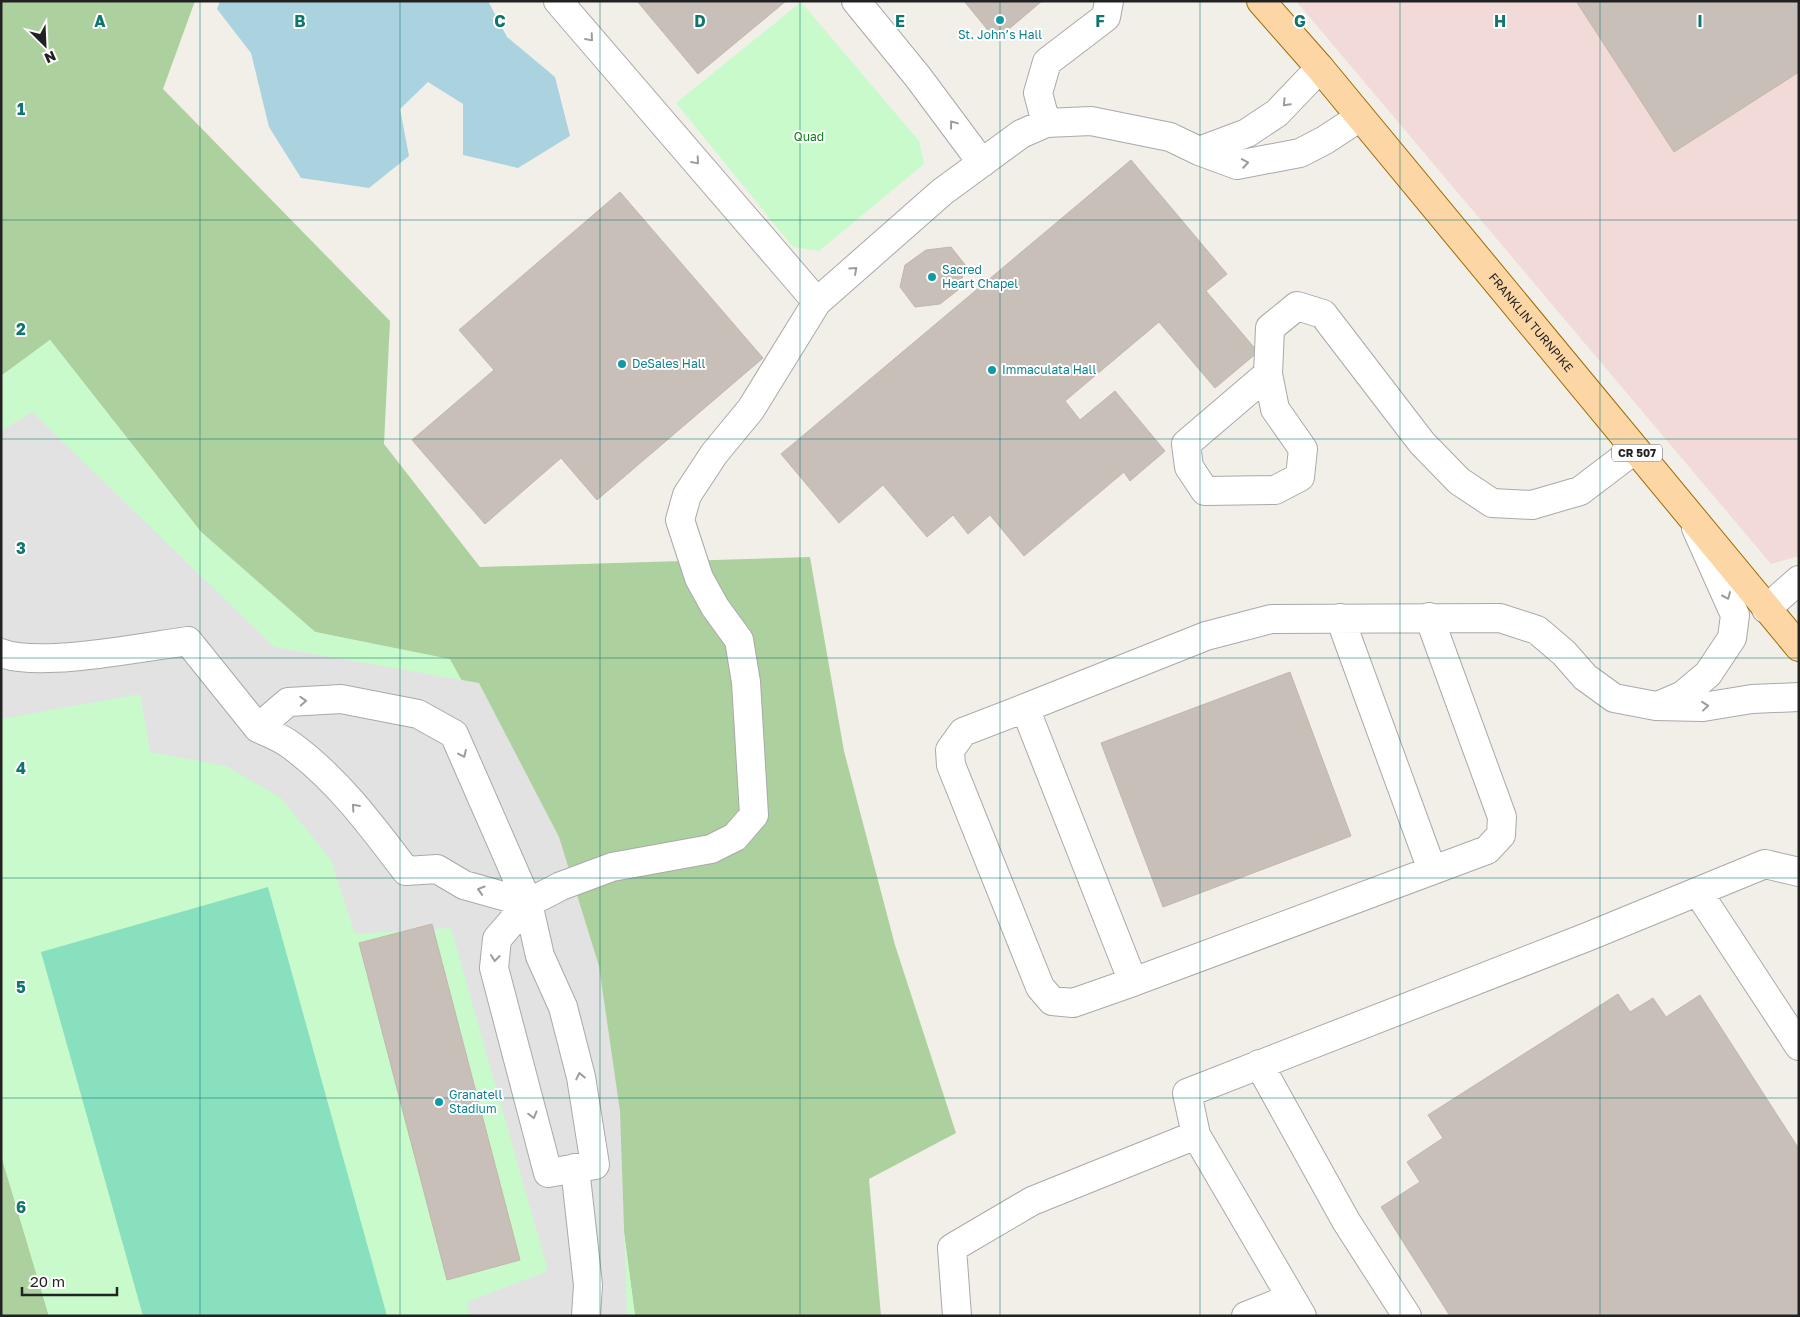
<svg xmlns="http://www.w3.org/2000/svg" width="1800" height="1317" font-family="'Golos Text',sans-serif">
<rect width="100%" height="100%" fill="#f2efe9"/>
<path fill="#f2dad9" d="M1296,1h503v555l-28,8z"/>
<path fill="#add19e" d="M1,1h194l-32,88 227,232 -6,123 96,123 330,-10 34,194 51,194 61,188 -87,46 12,137h-246l-48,-363 -137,-293 -135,-28 -114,-100 -151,-192 -49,36z
M1,1155l48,161h-48z"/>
<path fill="#c8facc" d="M801,2l118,139 5,23 -105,87 -26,-4 -117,-144z
M50,340l151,192 114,100 135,27 106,194 31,100 48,363h-586l-48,-161v-779z"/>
<path fill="#88e0be" d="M268,887l119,429h-244l-102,-364z"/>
<path fill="#e2e2e2" d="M32,412l242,235 205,36 80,154 40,129 21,145 7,205h-157l-3,-14 81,-31 -97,-343 -96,6 -24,-74 -50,-62 -55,-32 -76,-14 -10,-58 -139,25v-288z"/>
<path fill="#aad3df" d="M220,1h268l19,36 48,40 15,59 -52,32 -55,-13v-51l-35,-22 -28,27 9,47 -40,32 -68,-10 -32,-51 -18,-74 -34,-44z"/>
<path fill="#c7bfb8" stroke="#c4b6ab" d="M637,1h149l-88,73z
M964,1h78l-46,39z
M1576,1h223v71l-125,80z
M1131,160l96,114 -21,17 52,61 -43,36 -56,-66 -94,79 15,19 35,-29 50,60 -35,30 -6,-9 -100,84 -34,-41 -22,19 -15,-19 -26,22 -44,-52 -44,38 -58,-69z
M620,192l143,166 -166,142 -36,-42 -76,66 -73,-84 82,-70 -35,-40z
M951,247l15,19 -8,24 -18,14 -25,3 -15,-20 5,-22 21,-15z
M1290,672l61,164 -188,71 -62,-164z
M432,924l88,336 -73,20 -88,-337z
M1618,994l12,18 23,-14 13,19 34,-22 99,154v167h-349l-69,-109 39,-25 -13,-20 36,-24 -15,-23z"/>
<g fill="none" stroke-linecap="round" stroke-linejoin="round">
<g stroke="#a9a9a9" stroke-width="30">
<path id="minor" d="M558,1l259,301
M856,1l62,76 64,86
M1046,123l-8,-30 9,-31 59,-45 3,-16
M1199,151l48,-18 30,-20 43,-45
M1268,374l-82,70 3,23 16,24 70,-1 25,-13 3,-28 -28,-40 -7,-35 2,-46 27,-22 26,8 99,129 37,38 33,22 40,2 48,-14 54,-41
M1766,609l33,-29
M1429,617l73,200 -1,18 -14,15 -354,132 -108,-274 181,-72 65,-17 229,-1 37,12 27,23 21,24 29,21 42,8 47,1 49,-8 47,-2
M1340,618l92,252
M1,653c39,15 142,-6 187,-12l70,87
M1660,705l23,-10 25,-21 24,-36 3,-23 -39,-87
M1025,708l-62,24 -13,18 1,15 89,222 12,14 21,2 60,-21
M1698,892l101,154
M528,903l-64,-18 -27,-16 -31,2c-34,-45 -68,-91 -114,-125 -10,-8 -22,-12 -34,-18l30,-26 53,-3 77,15 36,20 74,169 12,53 23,51 18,70 14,88 -47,8 -54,-205 3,-29 31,-36 33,-17 51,-19 99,-18 24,-12 19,-22 -8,-133 -7,-42 -24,-33 -16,-29 -19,-58 7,-25 27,-41 37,-45 66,-107 125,-110 79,-58 25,-11 45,-2 79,16 29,14 38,14 63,-12 25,-13 35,-23
M1259,1064l87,157 61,95
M575,1168l13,117 -2,31
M957,1316l-5,-68 80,-47 164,-66
M1246,1316l45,-18
M1302,1316l-106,-181 -9,-42 400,-156 178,-73 34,8"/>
</g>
<g stroke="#a06b00" stroke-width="30">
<g id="major">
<path id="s1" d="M1261,1l59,67 479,579"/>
</g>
</g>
<use href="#minor" stroke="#fff" stroke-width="28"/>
<use href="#major" stroke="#fcd6a4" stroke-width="28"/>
</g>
<defs><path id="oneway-chevron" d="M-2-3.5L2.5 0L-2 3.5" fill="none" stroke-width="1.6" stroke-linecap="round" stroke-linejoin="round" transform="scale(1.25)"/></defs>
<g stroke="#9c9c9c">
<use href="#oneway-chevron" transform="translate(590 38) rotate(49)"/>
<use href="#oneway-chevron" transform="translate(1286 103) rotate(134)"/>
<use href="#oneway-chevron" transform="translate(953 124) rotate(-127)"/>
<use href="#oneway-chevron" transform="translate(696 161) rotate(49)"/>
<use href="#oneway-chevron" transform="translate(1245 163) rotate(-10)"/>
<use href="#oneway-chevron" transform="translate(854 270) rotate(-42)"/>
<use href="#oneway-chevron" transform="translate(1727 596) rotate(66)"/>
<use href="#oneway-chevron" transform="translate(303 701) rotate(-3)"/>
<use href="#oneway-chevron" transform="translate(1705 706) rotate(-6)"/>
<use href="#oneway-chevron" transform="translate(463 754) rotate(65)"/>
<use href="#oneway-chevron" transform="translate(355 807) rotate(-132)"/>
<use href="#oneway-chevron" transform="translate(481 890) rotate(-164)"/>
<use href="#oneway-chevron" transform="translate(495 958) rotate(97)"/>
<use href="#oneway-chevron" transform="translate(580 1076) rotate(-102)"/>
<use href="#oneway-chevron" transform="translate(533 1115) rotate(75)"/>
</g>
<path fill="none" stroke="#0f766e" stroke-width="1" stroke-opacity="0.55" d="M200,1v1315M400,1v1315M600,1v1315M800,1v1315M1000,1v1315M1200,1v1315M1400,1v1315M1600,1v1315M1,220h1798M1,439h1798M1,658h1798M1,878h1798M1,1098h1798"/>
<g fill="#0f9aa8" stroke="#fff" stroke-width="2">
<circle cx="1000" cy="20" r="5"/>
<circle cx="932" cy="277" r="5"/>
<circle cx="622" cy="364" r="5"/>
<circle cx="992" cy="370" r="5"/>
<circle cx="439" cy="1102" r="5"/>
</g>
<g text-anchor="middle" stroke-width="4" stroke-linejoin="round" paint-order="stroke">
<rect fill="#fff" stroke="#646464" stroke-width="1" x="1612" y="444.5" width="50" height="17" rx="4"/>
<g font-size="11" font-weight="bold" fill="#222">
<text x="1637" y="457">CR 507</text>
</g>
<g font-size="12" fill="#0d838f" stroke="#fff" text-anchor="start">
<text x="1000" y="39" text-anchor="middle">St. John’s Hall</text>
<text x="942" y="274">Sacred<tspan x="942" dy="14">Heart Chapel</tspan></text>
<text x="632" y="368">DeSales Hall</text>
<text x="1002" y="374">Immaculata Hall</text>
<text x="449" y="1099">Granatell<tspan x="449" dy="14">Stadium</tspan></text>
</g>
<g font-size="12" fill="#0c8416" stroke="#fff">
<text x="809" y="141">Quad</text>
</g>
<g font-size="12" fill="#222" stroke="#fff">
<text dy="4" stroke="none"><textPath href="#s1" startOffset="420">FRANKLIN TURNPIKE</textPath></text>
</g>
</g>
<g font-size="16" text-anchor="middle" font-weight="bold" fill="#0f766e" stroke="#fff" stroke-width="4" stroke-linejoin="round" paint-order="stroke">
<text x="100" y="27">A</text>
<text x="300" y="27">B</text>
<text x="500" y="27">C</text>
<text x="700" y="27">D</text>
<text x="900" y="27">E</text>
<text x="1100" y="27">F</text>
<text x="1300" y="27">G</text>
<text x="1500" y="27">H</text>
<text x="1700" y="27">I</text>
<text x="21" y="115">1</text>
<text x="21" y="335">2</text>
<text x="21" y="554">3</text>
<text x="21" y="774">4</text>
<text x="21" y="993">5</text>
<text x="21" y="1213">6</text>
</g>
<rect width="1800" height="1317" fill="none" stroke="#222222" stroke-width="5"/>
<g transform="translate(45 45) rotate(156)" stroke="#ffffff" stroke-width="4" paint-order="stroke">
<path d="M0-4L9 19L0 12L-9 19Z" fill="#222222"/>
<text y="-8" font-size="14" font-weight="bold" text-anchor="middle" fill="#222222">N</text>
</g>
<path d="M22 1287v8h95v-8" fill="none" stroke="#222222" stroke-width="2.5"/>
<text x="30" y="1287" font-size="15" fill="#222222" stroke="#ffffff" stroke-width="4" paint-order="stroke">20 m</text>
</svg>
